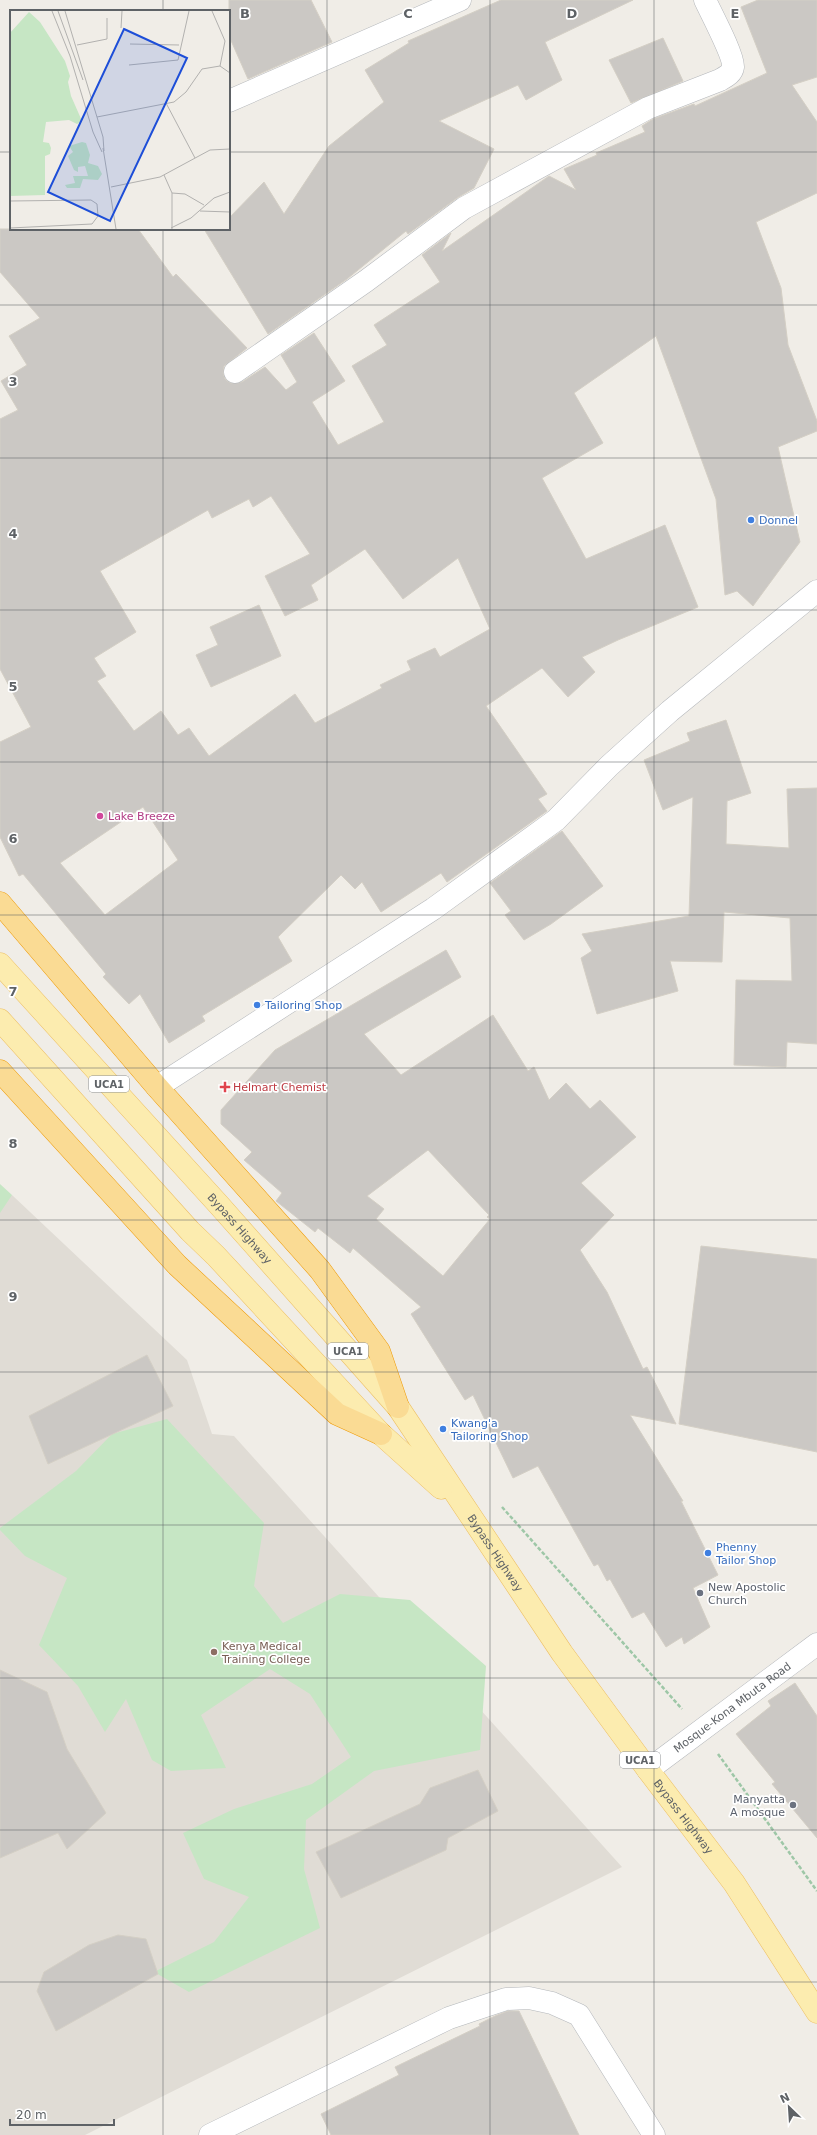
<svg xmlns="http://www.w3.org/2000/svg" width="817" height="2135" font-family="'DejaVu Sans',sans-serif">
<rect width="100%" height="100%" fill="#f0ede7"/>
<path fill="#e0dcd5" d="M12,1195l175,165 25,74 22,2 388,431 -537,268h-85v-935z"/>
<path fill="#c6e6c4" d="M0,1184l12,11 -12,18z
M167,1419l97,104 -10,63 29,37 57,-29 70,6 76,66 -6,84 -106,21 -68,49 -2,49 16,59 -131,64 -35,-20 60,-30 35,-45 -45,-18 -21,-46 51,-24 78,-25 39,-27 -41,-63 -40,-25 -69,46 25,53 -55,3 -19,-11 -26,-61 -21,33 -27,-46 -39,-41 28,-67 -42,-22 -25,-26v-2l76,-57 36,-37z"/>
<path fill="#cbc8c4" stroke="#d4cfc5" fill-rule="evenodd" d="M229,0h82l21,42 -84,37 -19,-43z
M501,0h132l-88,42 17,38 -36,20 -8,-15 -79,36 55,28 -20,39 -17,10 -49,36 -2,-3 -59,48 -79,55 -64,-105h25v-11l35,-36 20,32 45,-68 55,-44 -19,-32 44,-27 -1,-2z
M758,0h59v77l-25,8 25,37v71l-61,29 25,66 7,57 29,76v10l-39,16 22,95 -47,64 -16,-15 -12,4 -9,-96 -60,-163 -82,57 29,50 -61,35 44,81 79,-34 33,82 -80,33 -36,17 13,15 -27,25 -26,-29 -56,38 61,88 -9,5 9,12 -100,71 -6,-9 -60,39 -19,-30 -7,7 -14,-14 -63,62 14,24 -90,55 3,5 -36,22 -29,-49 -11,10 -26,-27 3,-3 -83,-100 -4,2 -19,-39v-95l31,-15 -31,-58v-250l18,-9 -17,-29 26,-16 -18,-29 31,-18 -40,-46v-43h138l35,48 3,-3 71,74 -23,18 -1,7 2,6 5,4 12,-1 23,-15 21,23 11,-8 -16,-27 33,-22 31,48 -33,21 26,43 46,-23 -32,-56 35,-21 -13,-20 66,-43 -18,-27 29,-22 -9,18 107,-75 27,14 -12,-21 33,-14 -1,-2 49,-21 -3,-6 11,-7 41,-15 1,2 72,-33 -26,-66zM271,496l39,58 -45,22 20,40 33,-16 -7,-15 54,-36 38,50 55,-41 32,71 -50,28 -5,-9 -28,13 4,9 -31,15 2,3 -67,35 -20,-29 -86,62 -20,-28 -11,7 -17,-24 -27,20 -37,-50 9,-5 -12,-18 42,-26 -36,-61 108,-61 4,8 37,-19 4,8zM143,807l35,53 -73,55 -45,-52z
M663,38l20,43 -52,22 -22,-43z
M259,605l22,51 -70,31 -15,-32 22,-10 -8,-18z
M726,720l25,73 -24,8 -1,43 63,4 -2,-59 30,-1v256l-30,-2 -1,25 -52,-2 2,-85 56,1 -2,-63 -66,-6 -2,50 -52,-1 8,30 -81,23 -16,-56 11,-7 -10,-17 107,-18 4,-119 -30,13 -19,-50 46,-19 -3,-8z
M562,831l41,55 -52,38 -27,16 -19,-25 6,-4 -21,-28z
M446,950l15,27 -97,57 37,41 92,-60 35,56 6,-4 15,33 17,-17 24,26 10,-9 36,37 -55,46 33,32 -34,35 27,42 36,77 4,-2 29,57 -46,-9 53,86h-2l37,74 -25,13 17,39 -26,17 -2,-7 -16,10 -22,-35 -12,6 -22,-39 -3,2 -9,-17 -4,2 -56,-100 -25,12 -40,-83 -8,5 -54,-86 10,-7 -68,-59 -3,5 -32,-25 -3,4 -39,-31 6,-8 -38,-33 8,-8 -31,-28v-14l54,-60zM428,1150l61,65 -2,2 3,2 -47,57 -67,-57 8,-10 -17,-13z
M701,1246l116,13v193l-138,-28z
M147,1355l26,51 -125,58 -19,-48z
M0,1670l47,22 20,57 39,64 -39,36 -9,-16 -58,25z
M795,1683l22,33v122l-45,-54 3,-2 -39,-48 35,-28 -3,-5z
M478,1770l20,41 -50,27 -2,12 -105,48 -25,-46 104,-48 10,-16z
M118,1935l28,4 12,35 -102,57 -19,-40 7,-19 45,-27z
M508,2011h11l60,124h-248l-10,-21 78,-39 -4,-8 85,-41 -1,-2 16,-8z"/>
<g fill="none" stroke-linecap="round" stroke-linejoin="round">
<g stroke="#b4b7bb" stroke-width="23">
<g id="minor">
<path d="M229,101l231,-101"/>
<path d="M235,372l131,-91 98,-73 184,-100 72,-28c5,-3 12,-6 13,-13 1,-11 -22,-54 -28,-67"/>
<path d="M157,1087l276,-178 123,-89 53,-54 61,-55 147,-120"/>
<path id="s1" d="M648,1770l169,-126"/>
<path d="M210,2135l239,-117 57,-19 23,-1 23,5 27,12 75,120"/>
</g>
</g>
<g stroke="#edbf62" stroke-width="23">
<g id="major">
<path id="s2" d="M0,964l219,241 179,202 164,246 86,117 86,113 83,129"/>
<path d="M0,1020l190,211 26,25 165,178 60,54"/>
</g>
</g>
<g stroke="#ee9b08" stroke-width="23">
<path id="highway" d="M0,903l157,184 163,183 59,81 19,56
M0,1071l177,194 160,149 44,20"/>
</g>
<path stroke="#9ec7a7" stroke-width="2.5" stroke-dasharray="4 2" stroke-linecap="butt" d="M502,1507l180,202
M718,1754l99,137"/>
<use href="#minor" stroke="#fff" stroke-width="22"/>
<use href="#major" stroke="#fcecaf" stroke-width="22"/>
<use href="#highway" stroke="#fadb94" stroke-width="22"/>
</g>
<path fill="none" stroke="#5e6266" stroke-width="1" stroke-opacity="0.55" d="M163,0v11M327,0v2135M490,0v2135M654,0v2135M0,152h11M229,152h588M163,229v1906M0,305h817M0,458h817M0,610h817M0,762h817M0,915h817M0,1068h817M0,1220h817M0,1372h817M0,1525h817M0,1678h817M0,1830h817M0,1982h817"/>
<g fill="#3f7fe0" stroke="#fff" stroke-width="1.5">
<circle cx="751" cy="520" r="4"/>
<circle cx="257" cy="1005" r="4"/>
<circle cx="443" cy="1429" r="4"/>
<circle cx="708" cy="1553" r="4"/>
</g>
<circle fill="#d1479c" stroke="#fff" stroke-width="1.5" cx="100" cy="816" r="4"/>
<path fill="#e0444e" stroke="#fff" stroke-width="1.5" d="M223 1081h4v4h4v4h-4v4h-4v-4h-4v-4h4z"/>
<g fill="#6b7280" stroke="#fff" stroke-width="1.5">
<circle cx="700" cy="1593" r="4"/>
<circle cx="793" cy="1805" r="4"/>
</g>
<circle fill="#8d6e63" stroke="#fff" stroke-width="1.5" cx="214" cy="1652" r="4"/>
<g text-anchor="middle" stroke-width="3.5" stroke-linejoin="round" paint-order="stroke">
<g fill="#fff" stroke="#8e9194" stroke-width="1">
<rect x="89" y="1076" width="40" height="16" rx="3"/>
<rect x="328" y="1343" width="40" height="16" rx="3"/>
<rect x="620" y="1752" width="40" height="16" rx="3"/>
</g>
<g font-size="10" font-weight="bold" fill="#5e6266">
<text x="109" y="1088">UCA1</text>
<text x="348" y="1355">UCA1</text>
<text x="640" y="1764">UCA1</text>
</g>
<g font-size="11" fill="#366cbe" stroke="#fff" text-anchor="start">
<text x="759" y="524">Donnel</text>
<text x="265" y="1009">Tailoring Shop</text>
<text x="451" y="1427">Kwang'a<tspan x="451" dy="13">Tailoring Shop</tspan></text>
<text x="716" y="1551">Phenny<tspan x="716" dy="13">Tailor Shop</tspan></text>
</g>
<g font-size="11" fill="#b23c85" stroke="#fff" text-anchor="start">
<text x="108" y="820">Lake Breeze</text>
</g>
<g font-size="11" fill="#be3a42" stroke="#fff" text-anchor="start">
<text x="233" y="1091">Helmart Chemist</text>
</g>
<g font-size="11" fill="#5e6266" stroke="#fff">
<text dy="4" stroke="none"><textPath href="#s2" startOffset="357">Bypass Highway</textPath></text>
<text dy="4" stroke="none"><textPath href="#s2" startOffset="771">Bypass Highway</textPath></text>
<text dy="4" stroke="none"><textPath href="#s1" startOffset="105">Mosque-Kona Mbuta Road</textPath></text>
<text dy="4" stroke="none"><textPath href="#s2" startOffset="1095">Bypass Highway</textPath></text>
</g>
<g font-size="11" fill="#5b616d" stroke="#fff" text-anchor="start">
<text x="708" y="1591">New Apostolic<tspan x="708" dy="13">Church</tspan></text>
<text x="785" y="1803" text-anchor="end">Manyatta<tspan x="785" dy="13">A mosque</tspan></text>
</g>
<g font-size="11" fill="#785e54" stroke="#fff" text-anchor="start">
<text x="222" y="1650">Kenya Medical<tspan x="222" dy="13">Training College</tspan></text>
</g>
</g>
<g transform="translate(10 10)">
<rect width="220" height="220" fill="#f0ede7"/>
<path d="M19,2l11,10 25,39 5,15 -2,6 3,14 11,25 -5,3 -8,-4 -23,2 -3,20 6,1 2,5 -1,6 -5,2v39l-35,1v-163zM72,132l4,1 4,12 -2,8 10,3 4,8 -4,6 -15,-1 -3,9h-13l-2,-3 10,-2 -2,-7h15l-3,-10 -7,1v5l-4,-2 -6,-14 5,-4 -4,-6z" fill="#c6e6c4"/>
<path fill="none" stroke="#b2b1af" stroke-width="1" d="M42,1l18,45 23,76 9,20M48,1l25,69M55,1l38,126 1,14M202,1l13,30 -5,25 10,7M111,18l1,-17M120,34l49,1M67,35l30,-6v-21M119,55l49,-5 11,-49M156,93l29,55M87,107l77,-15 12,-10 16,-23 18,-3M93,138l13,81M154,165l8,18v36M101,177l49,-10 50,-27 20,-1M162,183l13,1 19,11M0,191l81,-1 6,4 1,12 -6,8 -82,4M190,201l30,1M161,218l20,-10 23,-20 16,-6"/>
<path fill="#1d4ed8" fill-opacity="0.15" stroke="#1d4ed8" stroke-width="2" d="M114,19l63,29 -77,163 -62,-29z"/>
<rect width="220" height="220" fill="none" stroke="#5e6266" stroke-width="2"/>
</g>
<g font-size="13" text-anchor="middle" font-weight="bold" fill="#5e6266" stroke="#fff" stroke-width="3.5" stroke-linejoin="round" paint-order="stroke">
<text x="245" y="18">B</text>
<text x="408" y="18">C</text>
<text x="572" y="18">D</text>
<text x="735" y="18">E</text>
<text x="13" y="386">3</text>
<text x="13" y="538">4</text>
<text x="13" y="691">5</text>
<text x="13" y="843">6</text>
<text x="13" y="996">7</text>
<text x="13" y="1148">8</text>
<text x="13" y="1301">9</text>
</g>
<g transform="translate(789 2107) rotate(335)" stroke="#ffffff" stroke-width="3" paint-order="stroke">
<path d="M0-3L7 15L0 10L-7 15Z" fill="#5e6266"/>
<text y="-6" font-size="11" font-weight="bold" text-anchor="middle" fill="#5e6266">N</text>
</g>
<path d="M10 2119v6h104v-6" fill="none" stroke="#5e6266" stroke-width="2"/>
<text x="16" y="2119" font-size="12" fill="#5e6266" stroke="#ffffff" stroke-width="3" paint-order="stroke">20 m</text>
</svg>
